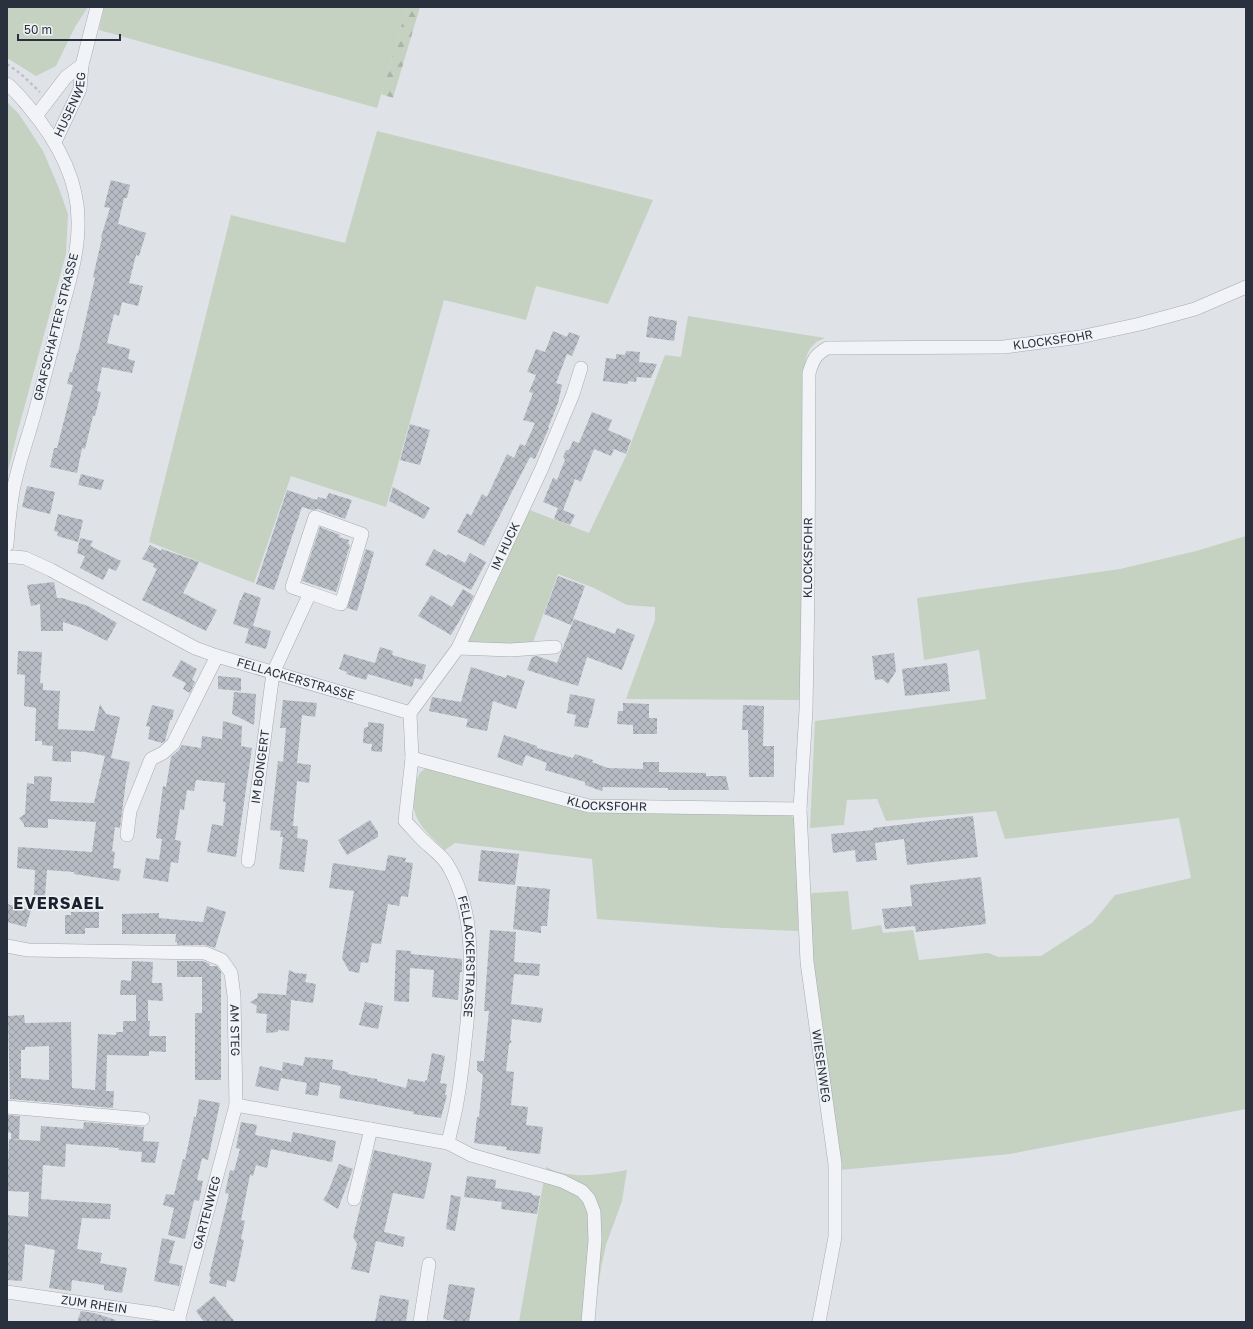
<svg xmlns="http://www.w3.org/2000/svg" width="1253" height="1329" font-family="'Golos Text',sans-serif">
<defs>
<pattern id="forest-firs" width="22" height="20" patternUnits="userSpaceOnUse"><rect width="22" height="20" fill="#c5d1c1"/><path d="M5 1l3.5 6h-7zM16 11l3.5 6h-7z" fill="#a9b4a7"/></pattern>
<pattern id="building-cross-hatch" width="8" height="8" patternUnits="userSpaceOnUse"><rect width="8" height="8" fill="#b7bcc4"/><path d="M0 0l8 8M0 8l8-8" fill="none" stroke="#9599a1"/></pattern>
</defs>
<rect width="100%" height="100%" fill="#dfe3e8"/>
<path fill="#c5d1c1" d="M7,7h81l-13,20 -19,39 -20,10 -29,-18z
M104,7h303l-30,101 -278,-78z
M7,102l12,12 24,37 15,35 10,28 -2,40 -49,180 -10,41z
M377,131l276,69 -45,104 -72,-18 -10,34 -82,-20 -58,207 -95,-31 -37,107 -105,-41 82,-327 114,28z
M688,316l137,22c-12,4 -17,11 -20,24l-3,338 -176,-1 29,-79v-13l-28,-2 -33,-17 -36,-14 -26,71 -64,-2 59,-134 62,24 37,-77 39,-101 16,2z
M1246,536v573l-236,45 -170,16 -22,-154 -11,-110 1,-6 4,-7 36,-2 4,39 29,-5 2,8 30,-3 6,30 69,-7 11,4 42,-1 51,-33 23,-28 76,-17 -12,-60 -174,21 -9,-28 -110,10 -9,-22 -30,1 -3,25 -34,3 5,-107 171,-22 -7,-49 -55,10 -7,-62 203,-29 76,-18z
M427,768l108,28 253,17 6,5 4,7v106l-74,-3 -127,-9 -5,-60 -137,-16 -10,7c-12,-12 -32,-27 -31,-46 0,-6 1,-12 2,-19 1,-8 3,-14 11,-17z
M546,1167c26,13 53,8 81,3l-5,31 -16,44 -5,23 -6,40 2,-103 -51,-33z
M544,1179l40,20 7,18 -7,105h-65z"/>
<path fill="url(#forest-firs)" d="M407,7h13l-27,91 -12,-4z"/>
<path fill="url(#building-cross-hatch)" fill-rule="evenodd" d="M111,180l19,5 -3,13h-3l-6,26 28,9 -7,23 -3,-1 -7,28 14,3 -5,20 -16,-4 -3,14 -5,-2 -7,29 23,6 -2,10 7,2 -3,12 -30,-6 -5,24 4,1 -6,24h-2l-8,33 -3,-1 -5,25 -27,-6 4,-19h3l16,-63 -6,-1 3,-12h2l5,-19h1l17,-75 -2,-1 9,-39 -1,-1 9,-29 -6,-1z
M649,316l28,5 -3,20 -28,-4z
M553,331l14,6 2,-5 11,4 -8,20 -5,-2 -11,29 6,2 -4,18 -10,25h1l-14,31 -5,-2 -46,89 -27,-14 10,-19 4,3 11,-22 5,3 20,-43 7,4 6,-14 5,2 10,-23 -12,-3 10,-27 -4,-1 7,-17 -9,-3 9,-23 9,3z
M626,351l14,1 -1,10 18,2 -6,14 -14,-1 -1,5 -8,-1v3l-25,-3 3,-23 10,1v-5l9,1z
M592,412l20,8 -4,10 23,10 -5,14 -12,-5 -3,7 -17,-7 -13,33 -6,-3 -12,31 12,5 -5,10 -16,-6 4,-11 -15,-6 10,-24 4,2 8,-20 -2,-3 3,-7h3l4,-9 6,2z
M410,424l20,6 -10,35 -20,-5z
M81,474l23,6 -3,10 -23,-5z
M27,486l28,6 -5,22 -28,-7z
M393,487l37,21 -6,11 -35,-18z
M287,490l30,10 1,-3 8,2 3,-6 23,7 -7,19 -27,-10 -6,1 -10,-3 -28,83 -18,-6z
M58,514l25,6 -5,22 -21,-6 1,-4 -4,-1z
M320,527l20,8 -1,2 10,3 -1,4 2,1 -14,47 -34,-11z
M80,538l13,3 -3,5 31,15 -5,10 -7,-3 -6,12 -23,-12 5,-12 -8,-3z
M150,545l11,6 1,-2 37,13 -16,31 34,17 -11,21 -64,-31 15,-31 -4,-2 1,-3 -12,-5z
M366,549l8,3 -17,59 -10,-3z
M434,549l12,7 2,-2 17,9 5,-10 16,9 -15,28 -46,-25z
M558,576l27,10 -14,39 -27,-11z
M54,582l3,16h5l26,8 29,17 -10,18 -28,-14 -16,-5v9h-22l-1,-27 -9,2 -4,-21z
M463,589l11,7 -23,39 -33,-19 13,-21 21,12z
M244,592l17,6 -8,28 18,5 -5,18 -21,-6 4,-14 -16,-5 7,-24h1z
M574,619l41,15 2,-6 18,7 -13,35 -35,-13 -9,29 -51,-16 5,-13 5,-1 20,7z
M380,647l13,4 -1,4 34,10 -4,15 -7,-2 -3,9 -44,-13 -2,6 -20,-6 1,-2 -8,-3 5,-15 31,9z
M18,651l24,1 -2,31h3v7l17,1 -2,38 36,2 6,-27 6,10 14,3 -9,41 19,4 -4,19 -6,47 -5,-1 -3,24 3,1 -2,16 8,1 -2,12 -45,-7v-2l-27,-2 -2,26 -11,-1 1,-25 -18,-2 1,-21 74,5 4,-30 -48,-3v9l-24,-1v-3l-5,-6 6,-4 2,-31 7,1v-8l18,1 -2,24 44,2 11,-47 -19,-4 -15,-1v11l-19,-1 1,-15 -11,-1v-4h-7l1,-33 -12,-2 1,-31 -8,-1z
M894,653l2,18 -8,13 -6,-5 -7,1 -3,-24z
M181,660l16,9 -5,11 3,2 -5,11 -7,-4 3,-6 -14,-7z
M947,663l3,28 -45,5 -3,-27z
M471,667l35,11 1,-3 18,6 -9,28 -23,-8 -6,30 -21,-4 2,-8 -39,-8 3,-14 29,5z
M218,676l23,2v13l-23,-2z
M234,692l22,2 -2,31 -22,-11z
M570,694l25,5 -4,19h-1l-2,10 -14,-2 2,-11 -9,-2z
M283,700l34,3 -2,14 -13,-2 -5,48 14,2 -2,18 -12,-2 -4,45h5l-1,12 11,2 -4,32 -25,-3 4,-32h-3l1,-6 -11,-1 8,-69 5,1 3,-34h-6z
M623,703l26,1v14h8v16h-24v-9l-16,-1 1,-13h5z
M152,705l22,5 -2,10h-2l-5,21 -3,2 -14,-4 2,-12 -4,-1z
M743,705l21,1 -1,40h11v31h-25l-1,-47h-6z
M223,721l19,5 -1,20 11,2 -16,109 -29,-5 5,-28 11,2 3,-24h-3l2,-19 -29,-3 -2,11 -7,-1 -3,20 -4,-1 -5,31 6,1 -2,15 -1,7 -7,-1 -3,20 -25,-4 3,-20 13,2 3,-21 -6,-1 7,-52 3,1 5,-30 8,-7 3,-5 19,3 1,-12 20,3z
M368,722l16,2 -2,28 -11,-1 1,-7 -9,-1 1,-15 4,-1z
M504,735l33,11v2l36,10 2,-4 18,6 -1,2 16,6 35,1v-7h16v10l47,1v3h20l3,14h-61v-2l-65,-1 -1,4 -17,-6v-3l-40,-12 2,-7 -21,-8 -4,11 -25,-9z
M973,816l5,41 -71,8 -3,-26 -29,4 2,17 -21,2 -1,-12 -22,3 -2,-19 42,-4v-2z
M370,820l8,12v5l-31,18 -9,-15z
M481,850l38,4 -4,31 -37,-4z
M388,855l18,3 -1,4 8,1 -5,34 -7,-1 -2,10 -11,-2 -7,40 -9,-1 -4,20 -7,-1 -2,11 -10,-2 -7,-13 12,-67 -25,-3 4,-25 52,8z
M981,877l5,47 -70,8 -1,-6 -30,3 -3,-20 30,-3 -2,-21z
M517,886l33,3 -3,37h-6v7l-28,-4z
M7,904l24,6 -5,17 -19,-5z
M207,906l19,6 -11,36 -10,-3h-28v-3h-2l1,-8h-54v-20l37,-1v5l44,4z
M71,912h28v16h-14v6h-20v-19h6z
M490,930l26,2 -2,30 26,2 -1,12 -25,-2 -3,30 32,4 -2,15 -29,-4 -2,20 2,3 -3,2 -3,27 8,1 -3,33 17,2 -2,18 17,2 -3,27 -34,-4 1,-3 -33,-4 3,-26h2l4,-42 -6,-5v-9h7l5,-50h-5z
M396,950l15,1v3l51,5v13h-2l-2,28 -26,-3 2,-27 -24,-2 -1,34 -15,-1z
M132,961l21,1 -1,21h10l1,18 -15,-1v21h2l-1,15h17v16l-17,-1v5l-42,-1 -1,36h8l-1,17 -103,-9 -2,-83 16,-1 1,8 46,-1 1,66 23,2 3,-56 18,1v-3h7v-11h13v-26h-16l1,-15 10,1zM49,1046v34l-28,-2v-28h4v-3z
M177,961h26l7,3 -1,2h8l4,6v108h-26v-67h7v-36h-25z
M289,970l6,3 12,1 -2,8 11,2 -3,19 -22,-3 -2,31 -11,-1v2l-12,1 1,-19 -11,-1 1,-7 -7,-4 7,-4 1,-5 28,2z
M365,1002l18,4 -5,23 -19,-4z
M432,1053l13,3 -5,27 7,1 -2,11h2l-6,23 -28,-4 1,-2 -75,-14 2,-12 -21,-4 -2,14 -13,-2 2,-11 -26,-5 -3,13 -23,-5 5,-20 22,5 1,-9 20,4 2,-9 28,3 -1,9 16,3v2l29,5v2l29,7 2,-9 17,3v-2h2z
M199,1099l21,4 -12,57 -6,-2 -5,22 6,1 -4,20 -5,-1 -9,39 -17,-4 6,-27 -11,-3 3,-11 8,1 9,-36 2,1 9,-43h2z
M8,1115l12,1 -1,23h-8v-6l-4,-1z
M84,1122l60,5 -1,14 16,1 -4,21 -14,-1 1,-10 -24,-2 1,-2 -53,-4 -1,23 -22,-2 -2,34 70,5 -1,15 -28,-1 -5,31 25,4 -2,10 27,5 -5,25 -18,-3v-5l-32,-5 -1,11 -22,-3 6,-38 -30,-6 -3,37 -15,-1v-65l21,2 1,-25 -22,-1 2,-52 31,2 1,-15 42,3z
M241,1122l16,3 -2,10 36,7 2,-10 43,9 -4,21 -61,-13 -4,19 -11,-3 -3,11 -3,-1 -9,45 4,1 -4,18 3,1 -9,42 -8,-2 -1,7 -17,-4 2,-6 -2,-1 20,-82 -4,-1 5,-23 4,1 6,-22 -4,-1z
M374,1150l58,13 -8,36 -31,-6 -9,39 21,5 -2,10 -27,-6 -7,32 -18,-4 6,-25 -4,-7z
M339,1164l14,5 -15,40 -15,-9 5,-8z
M467,1176l29,4 -1,8 37,5v2l8,1 -3,18 -36,-5 1,-7 -38,-5z
M451,1195l10,2 -6,34 -9,-2z
M162,1238l13,3 -6,22 14,3 -4,20 -25,-5z
M449,1284l26,4 -6,34h-10l-16,-3z
M380,1295l29,5 -3,22h-31z
M214,1296l21,26h-31l-8,-11z
M81,1311l13,2 22,7 -1,2h-38z"/>
<g fill="none" stroke-linecap="round" stroke-linejoin="round">
<g stroke="#a5aab2" stroke-width="14">
<g id="minor">
<path d="M7,84c8,6 14,14 21,22 27,32 50,71 50,114 1,31 -9,63 -17,92 -8,34 -17,67 -26,100 -7,26 -17,52 -22,79 -3,18 -5,36 -6,54"/>
<path d="M36,116l30,-39 16,-12"/>
<path id="s1" d="M55,142l25,-53 2,-24 15,-58"/>
<path id="s2" d="M7,557h8l10,1 26,12 144,78 22,8 157,46 36,11 2,45 -7,63c7,7 13,15 21,22 9,8 19,15 24,26 26,47 21,103 17,154 -3,26 -5,53 -10,79 -2,13 -6,27 -9,41l23,12 91,26 20,10 7,8 5,13 1,28 -7,82"/>
<path d="M458,648l52,2 45,-3"/>
<path id="s3" d="M410,713l48,-65 84,-180 31,-74 8,-26"/>
<path id="s4" d="M412,758l177,48 211,3"/>
<path d="M127,835l3,-24 21,-52 12,-6 10,-9 44,-88"/>
<path id="s5" d="M248,861l25,-188 37,-80 -18,-6 23,-70 47,17 -21,70 -31,-11"/>
<path id="s6" d="M7,946l21,4 177,3 17,7 9,13 3,23 2,109 212,38"/>
<path d="M7,1107l136,12"/>
<path d="M354,1199l17,-70"/>
<path id="s7" d="M7,1292l152,22 13,3 8,5"/>
<path id="s8" d="M178,1321l58,-216"/>
<path d="M420,1322l9,-58"/>
<path id="s9" d="M819,1322l16,-85v-73l-28,-202 -7,-153 6,-99 2,-119 1,-218c4,-13 6,-18 18,-25l177,-1 76,-10 60,-13 55,-15 51,-22"/>
</g>
</g>
<path stroke="#bec1c6" stroke-width="2.5" stroke-dasharray="3 3" stroke-linecap="butt" d="M7,64l14,10 19,18"/>
<use href="#minor" stroke="#f2f3f6" stroke-width="13"/>
</g>
<g text-anchor="middle" stroke-width="3" stroke-linejoin="round" paint-order="stroke">
<g font-size="12" fill="#29313e" stroke="#eff2f5">
<text dy="4" stroke="none"><textPath href="#s1" startOffset="41">HUSENWEG</textPath></text>
<text transform="translate(56 327) rotate(-76)" y="4">GRAFSCHAFTER STRASSE</text>
<text dy="4" stroke="none"><textPath href="#s9" startOffset="1211">KLOCKSFOHR</textPath></text>
<text dy="4" stroke="none"><textPath href="#s3" startOffset="193">IM HUCK</textPath></text>
<text dy="4" stroke="none"><textPath href="#s9" startOffset="768">KLOCKSFOHR</textPath></text>
<text dy="4" stroke="none"><textPath href="#s2" startOffset="316">FELLACKERSTRASSE</textPath></text>
<text dy="4" stroke="none"><textPath href="#s5" startOffset="95">IM BONGERT</textPath></text>
<text dy="4" stroke="none"><textPath href="#s4" startOffset="201">KLOCKSFOHR</textPath></text>
<text dy="4" stroke="none"><textPath href="#s2" startOffset="700">FELLACKERSTRASSE</textPath></text>
<text dy="4" stroke="none"><textPath href="#s6" startOffset="290">AM STEG</textPath></text>
<text transform="translate(821 1066) rotate(82)" y="4">WIESENWEG</text>
<text dy="4" stroke="none"><textPath href="#s8" startOffset="112">GARTENWEG</textPath></text>
<text dy="4" stroke="none"><textPath href="#s7" startOffset="88">ZUM RHEIN</textPath></text>
</g>
<g font-size="16" font-weight="bold" letter-spacing="1" fill="#1b222f" stroke="#eff2f5">
<text x="59" y="909">EVERSAEL</text>
</g>
</g>
<rect width="1253" height="1329" fill="none" stroke="#29313e" stroke-width="16"/>
<path d="M18 34v6h102v-6" fill="none" stroke="#29313e" stroke-width="2"/>
<text x="24" y="34" font-size="12" fill="#29313e" stroke="#eff2f5" stroke-width="3" paint-order="stroke">50 m</text>
</svg>
